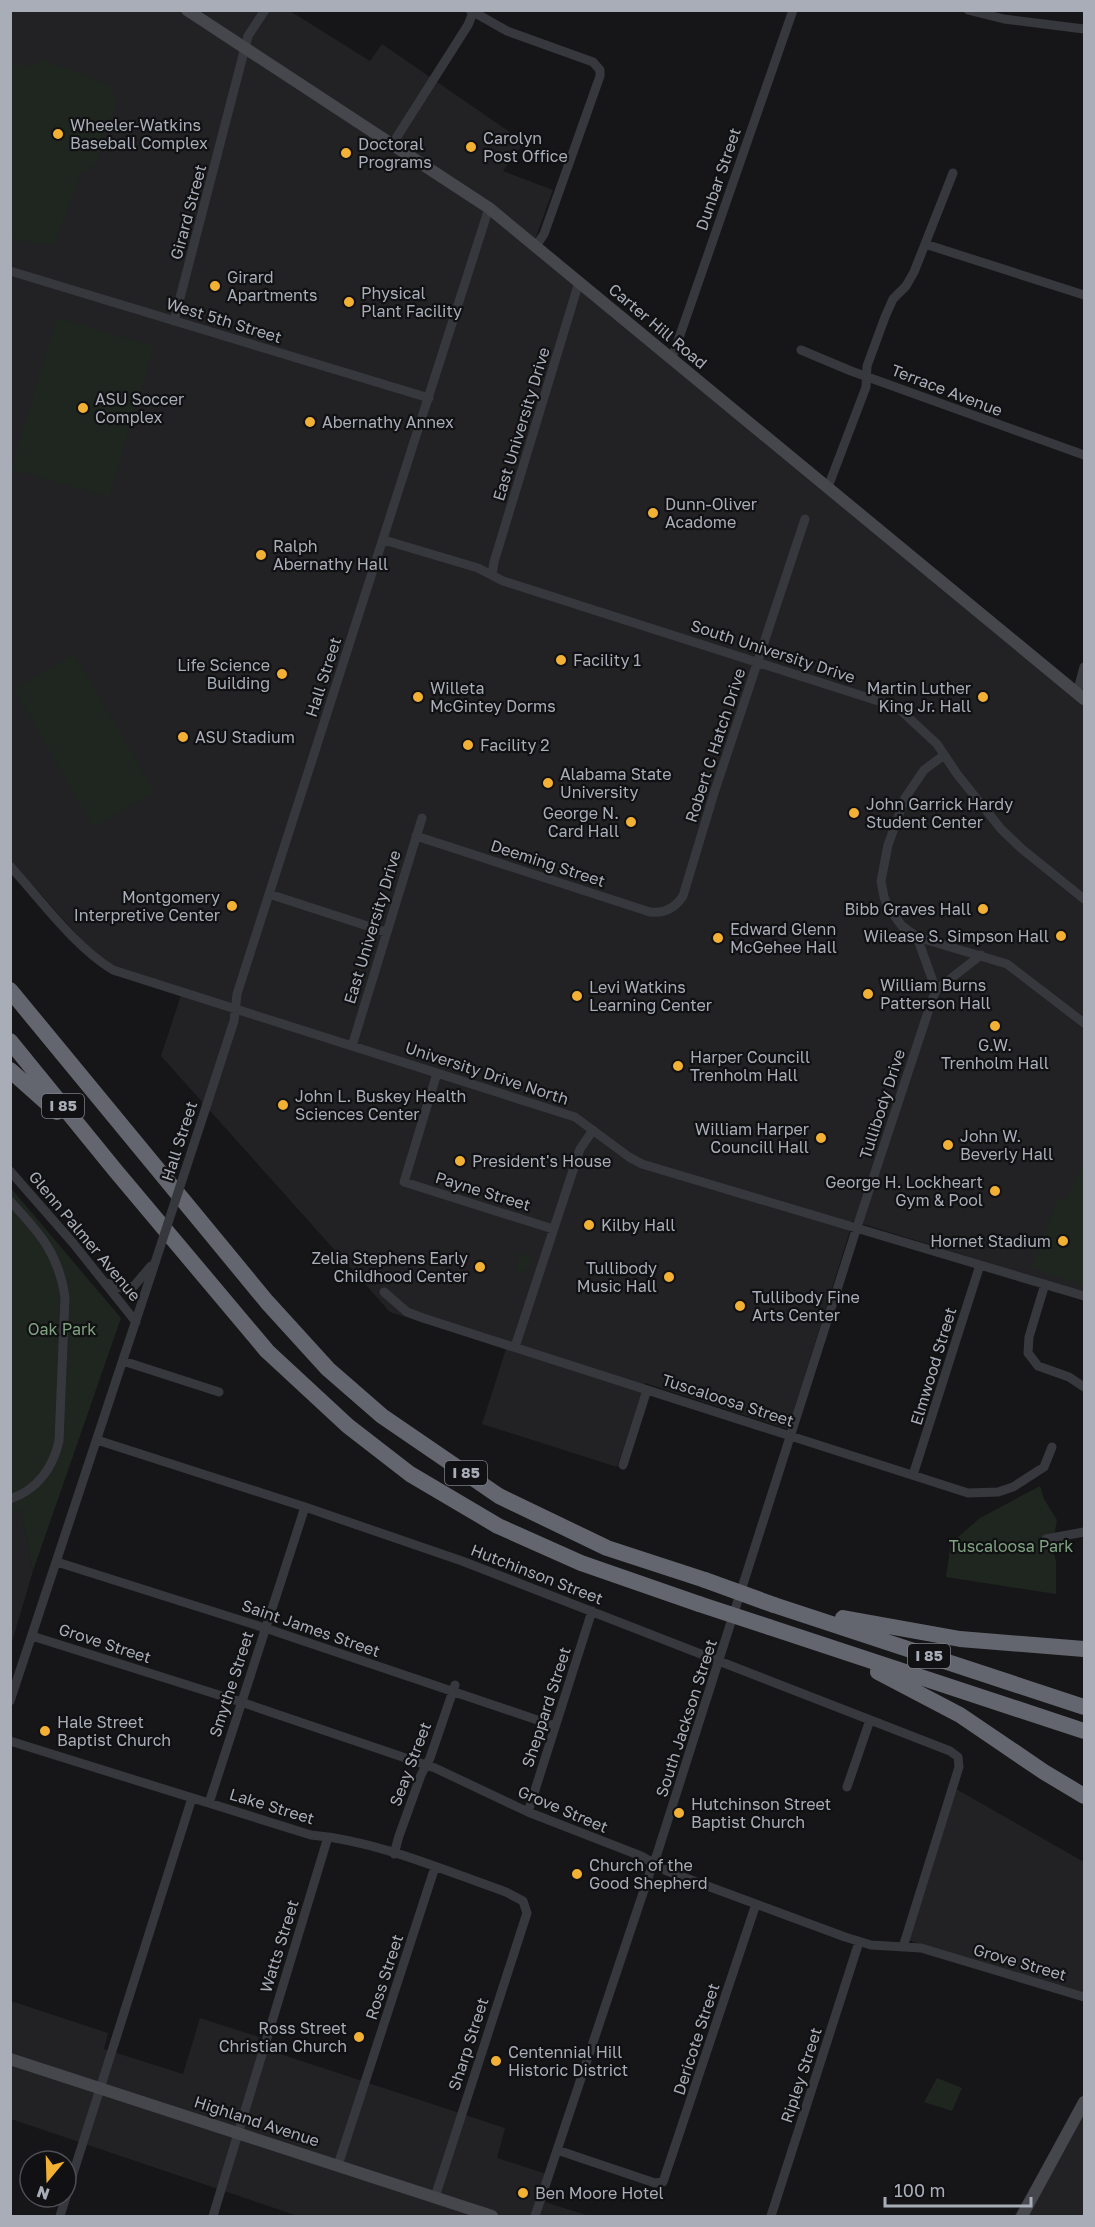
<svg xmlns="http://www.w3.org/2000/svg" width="1095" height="2227" font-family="'Golos Text',sans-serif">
<rect width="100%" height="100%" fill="#161618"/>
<path fill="#222225" d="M10,11h280l80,50 12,-17 142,98 -21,29 50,19 -21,58 552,457v587l-231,-71 -65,208 -143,-46 -28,84 -135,-43 24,-75 -116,-37 -229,-256 22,-67 -69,-22 -26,-20 -77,-86z
M21,1509l12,62 -22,74v-133z
M956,1789l128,73v136l-176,-58z
M11,2001l97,32 -4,16 79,25 17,-56 59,19 -3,9 249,82 -8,30 56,18 -8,26 44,14h-291l-287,-97z
M1084,2092v124h-70z"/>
<path fill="#1e261f" d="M44,60l64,24 9,18 -22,63 -15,10 -26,71 -43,-7v-177l15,5z
M57,318l97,28 -45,151 -98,-28z
M74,654l81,138 -61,35 -80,-138z
M1084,1165v120l-53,-17 27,-70 8,2z
M10,1187l111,131 -88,253 -12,-61 -10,2z
M522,1253l8,3 2,3 -5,12 -7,1 -4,-2 3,-16z
M1040,1486l4,13 13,21 -5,27 4,14v33l-110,-17 5,-34 29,-25z
M937,2078l25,10 -10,23 -28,-9z"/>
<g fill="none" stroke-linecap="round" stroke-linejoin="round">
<path stroke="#37383d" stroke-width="9" d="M470,10l37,21 86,31 7,8v6l-56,158 -8,12
M968,10l36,9 80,10
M393,143l75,-118 6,-15
M925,244l159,51
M10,271l419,127
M174,321l74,-285 17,-26
M801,350l50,21 233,84
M672,358l121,-348
M828,487l38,-100 1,-21 18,-49 8,-18 13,-13 8,-14 39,-99
M384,540l94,28 25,13 394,126 40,37 20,30 44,55 21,20 62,50
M492,575l2,-13 85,-280
M1077,693l7,-26
M416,836l234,76c15,2 25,-4 33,-16l31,-103 91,-274
M10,866c30,33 65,81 103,104l462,147 54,40 13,7 442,132
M269,894l117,38
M917,937l90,27 77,59
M936,990l-19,-53 -15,-11 -14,-19 -4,-10 -3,-16 7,-36 17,-47 19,-28 20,-15
M352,1046l70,-228
M437,1073l-33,109 149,47
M207,1104l27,-83 3,-27 252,-786
M10,1171l63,72 63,79
M10,1201c29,31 49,53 55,96l-6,144c-6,27 -22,49 -49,58
M107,1283l15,5 12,-2 17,-20
M1045,1284l-16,53 -1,16 10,13 31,11 15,10
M384,1292l23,20 16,6 545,175 30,-1 15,-5 31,-20 8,-20
M515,1347l65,-198 13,-19
M123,1361l96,31
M97,1440l208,67 157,54 488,190 8,6 1,10 -56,180
M623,1465l24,-75
M913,1475l67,-210
M1046,1539l38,-7
M57,1562l208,66 290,98
M32,1636l209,66 194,66 93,44 113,44 26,15 178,66 26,8 50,3 163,49
M10,1701l141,-426
M10,1741l301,94c67,6 132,35 195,57l17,9 4,12 -92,284
M847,1787l23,-67
M209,1803l96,-296
M528,1812l64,-201
M394,1854l5,-18 22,-61 9,-17 25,-73
M557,2150l98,33 8,-1 93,-278
M338,2165l97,-298
M66,2196l126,-398
M60,2216l6,-19
M213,2216l115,-379
M535,2216l114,-341 8,-21 200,-627 74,-224 5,-13 45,-35
M771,2216l88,-274"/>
<path stroke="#45474d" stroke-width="12" d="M187,10l302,198 595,491
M10,2059l482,157
M1022,2216l62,-114"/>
<path stroke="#63666e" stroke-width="16" d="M10,990l257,312 61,67 54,47 117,80 108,52 98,32
M10,1041l105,129 152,181 81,75 62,48 88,52 83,37 118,41
M10,1070l47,42
M774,1605l310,102
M843,1618l117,21 124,10
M769,1627l315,104
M878,1672l82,43 84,57 40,24"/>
<path stroke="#37383d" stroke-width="9" d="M151,1275l56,-171"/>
<path stroke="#63666e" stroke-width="16" d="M705,1580l69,25
M699,1604l70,23"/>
</g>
<g fill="#f2b134" stroke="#111113" stroke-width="2">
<circle cx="58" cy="134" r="6"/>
<circle cx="471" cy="147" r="6"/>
<circle cx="346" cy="153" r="6"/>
<circle cx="215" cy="286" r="6"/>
<circle cx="349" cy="302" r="6"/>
<circle cx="83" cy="408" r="6"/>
<circle cx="310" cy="422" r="6"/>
<circle cx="653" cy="513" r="6"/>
<circle cx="261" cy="555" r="6"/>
<circle cx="561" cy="660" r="6"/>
<circle cx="282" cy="674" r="6"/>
<circle cx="418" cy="697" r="6"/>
<circle cx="983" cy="697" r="6"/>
<circle cx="183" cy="737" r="6"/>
<circle cx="468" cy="745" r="6"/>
<circle cx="548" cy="783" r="6"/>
<circle cx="854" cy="813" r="6"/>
<circle cx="631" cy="822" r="6"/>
<circle cx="232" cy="906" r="6"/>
<circle cx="983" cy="909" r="6"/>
<circle cx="1061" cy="936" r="6"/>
<circle cx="718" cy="938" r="6"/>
<circle cx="868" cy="994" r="6"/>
<circle cx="577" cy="996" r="6"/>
<circle cx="995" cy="1026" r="6"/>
<circle cx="678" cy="1066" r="6"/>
<circle cx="283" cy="1105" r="6"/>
<circle cx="821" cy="1138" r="6"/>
<circle cx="948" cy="1145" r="6"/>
<circle cx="460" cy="1161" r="6"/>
<circle cx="995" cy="1191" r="6"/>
<circle cx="589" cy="1225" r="6"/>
<circle cx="1063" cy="1241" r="6"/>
<circle cx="480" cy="1267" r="6"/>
<circle cx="669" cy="1277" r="6"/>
<circle cx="740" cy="1306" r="6"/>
<circle cx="45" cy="1731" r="6"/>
<circle cx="679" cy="1813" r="6"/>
<circle cx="577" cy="1874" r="6"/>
<circle cx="359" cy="2037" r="6"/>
<circle cx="496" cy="2061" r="6"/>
<circle cx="523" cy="2193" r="6"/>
</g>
<g text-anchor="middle" stroke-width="4.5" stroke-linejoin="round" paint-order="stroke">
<g fill="#111113" stroke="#7b7e86" stroke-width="1.5">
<rect x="42" y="1094" width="42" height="24" rx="4.5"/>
<rect x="445" y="1461" width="42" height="24" rx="4.5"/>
<rect x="908" y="1644" width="42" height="24" rx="4.5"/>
</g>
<g font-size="15" font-weight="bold" fill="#a8adb8">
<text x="63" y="1111">I 85</text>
<text x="466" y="1478">I 85</text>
<text x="929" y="1661">I 85</text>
</g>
<g font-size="16" fill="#a8adb8" stroke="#111113" text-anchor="start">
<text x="70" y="131">Wheeler-Watkins<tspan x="70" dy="18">Baseball Complex</tspan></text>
<text x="483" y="144">Carolyn<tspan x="483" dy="18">Post Office</tspan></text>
<text x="358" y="150">Doctoral<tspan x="358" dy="18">Programs</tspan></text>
<text x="227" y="283">Girard<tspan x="227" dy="18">Apartments</tspan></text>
<text x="361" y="299">Physical<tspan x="361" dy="18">Plant Facility</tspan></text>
<text x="95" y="405">ASU Soccer<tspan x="95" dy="18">Complex</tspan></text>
<text x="322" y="428">Abernathy Annex</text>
<text x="665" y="510">Dunn-Oliver<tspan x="665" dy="18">Acadome</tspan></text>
<text x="273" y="552">Ralph<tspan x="273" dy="18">Abernathy Hall</tspan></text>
<text x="573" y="666">Facility 1</text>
<text x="270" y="671" text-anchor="end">Life Science<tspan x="270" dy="18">Building</tspan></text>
<text x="430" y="694">Willeta<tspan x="430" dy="18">McGintey Dorms</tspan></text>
<text x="971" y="694" text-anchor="end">Martin Luther<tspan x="971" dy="18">King Jr. Hall</tspan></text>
<text x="195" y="743">ASU Stadium</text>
<text x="480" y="751">Facility 2</text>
<text x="560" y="780">Alabama State<tspan x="560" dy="18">University</tspan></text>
<text x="866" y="810">John Garrick Hardy<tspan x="866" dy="18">Student Center</tspan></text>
<text x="619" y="819" text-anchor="end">George N.<tspan x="619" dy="18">Card Hall</tspan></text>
<text x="220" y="903" text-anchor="end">Montgomery<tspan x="220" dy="18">Interpretive Center</tspan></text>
<text x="971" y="915" text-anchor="end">Bibb Graves Hall</text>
<text x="730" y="935">Edward Glenn<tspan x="730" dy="18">McGehee Hall</tspan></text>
<text x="1049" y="942" text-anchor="end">Wilease S. Simpson Hall</text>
<text x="880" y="991">William Burns<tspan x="880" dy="18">Patterson Hall</tspan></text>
<text x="589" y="993">Levi Watkins<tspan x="589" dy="18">Learning Center</tspan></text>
<text x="995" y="1051" text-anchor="middle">G.W.<tspan x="995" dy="18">Trenholm Hall</tspan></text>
<text x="690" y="1063">Harper Councill<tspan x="690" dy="18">Trenholm Hall</tspan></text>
<text x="295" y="1102">John L. Buskey Health<tspan x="295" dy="18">Sciences Center</tspan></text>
<text x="809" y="1135" text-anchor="end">William Harper<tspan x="809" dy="18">Councill Hall</tspan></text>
<text x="960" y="1142">John W.<tspan x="960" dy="18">Beverly Hall</tspan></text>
<text x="472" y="1167">President's House</text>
<text x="983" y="1188" text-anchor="end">George H. Lockheart<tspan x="983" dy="18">Gym &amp; Pool</tspan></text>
<text x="601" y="1231">Kilby Hall</text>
<text x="1051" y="1247" text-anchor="end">Hornet Stadium</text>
<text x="468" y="1264" text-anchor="end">Zelia Stephens Early<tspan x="468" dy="18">Childhood Center</tspan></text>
<text x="657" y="1274" text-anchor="end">Tullibody<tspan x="657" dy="18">Music Hall</tspan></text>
<text x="752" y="1303">Tullibody Fine<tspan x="752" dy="18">Arts Center</tspan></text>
<text x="57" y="1728">Hale Street<tspan x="57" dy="18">Baptist Church</tspan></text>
<text x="691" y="1810">Hutchinson Street<tspan x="691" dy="18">Baptist Church</tspan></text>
<text x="589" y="1871">Church of the<tspan x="589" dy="18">Good Shepherd</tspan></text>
<text x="347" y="2034" text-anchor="end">Ross Street<tspan x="347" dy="18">Christian Church</tspan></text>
<text x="508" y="2058">Centennial Hill<tspan x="508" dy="18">Historic District</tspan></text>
<text x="535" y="2199">Ben Moore Hotel</text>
</g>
<g font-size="16" fill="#a8adb8" stroke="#111113">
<text transform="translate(718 179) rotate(-71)" y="6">Dunbar Street</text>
<text transform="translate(188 212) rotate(-75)" y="6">Girard Street</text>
<text transform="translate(224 320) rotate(17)" y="6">West 5th Street</text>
<text transform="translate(658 326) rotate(40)" y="6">Carter Hill Road</text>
<text transform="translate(947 390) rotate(21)" y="6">Terrace Avenue</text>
<text transform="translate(521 424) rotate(-73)" y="6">East University Drive</text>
<text transform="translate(773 651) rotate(18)" y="6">South University Drive</text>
<text transform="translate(323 677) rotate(-72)" y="6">Hall Street</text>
<text transform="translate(715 745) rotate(-72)" y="6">Robert C Hatch Drive</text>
<text transform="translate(548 863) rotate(18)" y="6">Deeming Street</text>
<text transform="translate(372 927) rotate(-73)" y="6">East University Drive</text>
<text transform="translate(487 1073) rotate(18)" y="6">University Drive North</text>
<text transform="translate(882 1104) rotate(-72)" y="6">Tullibody Drive</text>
<text transform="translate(179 1141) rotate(-72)" y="6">Hall Street</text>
<text transform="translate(483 1191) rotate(17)" y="6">Payne Street</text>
<text transform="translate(85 1236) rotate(50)" y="6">Glenn Palmer Avenue</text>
<text transform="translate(933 1366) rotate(-73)" y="6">Elmwood Street</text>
<text transform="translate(728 1400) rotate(18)" y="6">Tuscaloosa Street</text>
<text transform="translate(537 1574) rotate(21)" y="6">Hutchinson Street</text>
<text transform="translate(311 1628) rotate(19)" y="6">Saint James Street</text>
<text transform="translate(105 1643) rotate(18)" y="6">Grove Street</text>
<text transform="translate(231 1684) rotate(-72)" y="6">Smythe Street</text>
<text transform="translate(546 1707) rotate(-72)" y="6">Sheppard Street</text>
<text transform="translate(686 1718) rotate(-72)" y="6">South Jackson Street</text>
<text transform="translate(410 1764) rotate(-69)" y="6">Seay Street</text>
<text transform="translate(272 1806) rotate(17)" y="6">Lake Street</text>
<text transform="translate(563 1809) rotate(23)" y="6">Grove Street</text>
<text transform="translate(279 1946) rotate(-73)" y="6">Watts Street</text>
<text transform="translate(1020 1962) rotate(16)" y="6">Grove Street</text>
<text transform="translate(384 1977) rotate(-72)" y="6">Ross Street</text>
<text transform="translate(696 2039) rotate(-72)" y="6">Dericote Street</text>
<text transform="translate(468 2044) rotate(-72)" y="6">Sharp Street</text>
<text transform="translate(801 2075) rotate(-72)" y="6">Ripley Street</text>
<text transform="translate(257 2121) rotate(18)" y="6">Highland Avenue</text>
</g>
<g font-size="16" fill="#7fa381" stroke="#111113">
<text x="62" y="1335">Oak Park</text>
<text x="1011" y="1552">Tuscaloosa Park</text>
</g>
</g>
<rect width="1095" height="2227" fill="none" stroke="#a8adb8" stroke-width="24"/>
<g transform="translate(48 2179) rotate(199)"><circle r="28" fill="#111113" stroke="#4d4f55" stroke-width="1.5"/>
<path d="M0-4.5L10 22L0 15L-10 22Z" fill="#f2b134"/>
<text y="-9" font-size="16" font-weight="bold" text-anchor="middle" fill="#a8adb8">N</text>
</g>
<path d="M885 2197v9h146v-9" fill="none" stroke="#a8adb8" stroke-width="3"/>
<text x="894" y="2197" font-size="18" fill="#a8adb8" stroke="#111113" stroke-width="4.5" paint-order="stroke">100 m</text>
</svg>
